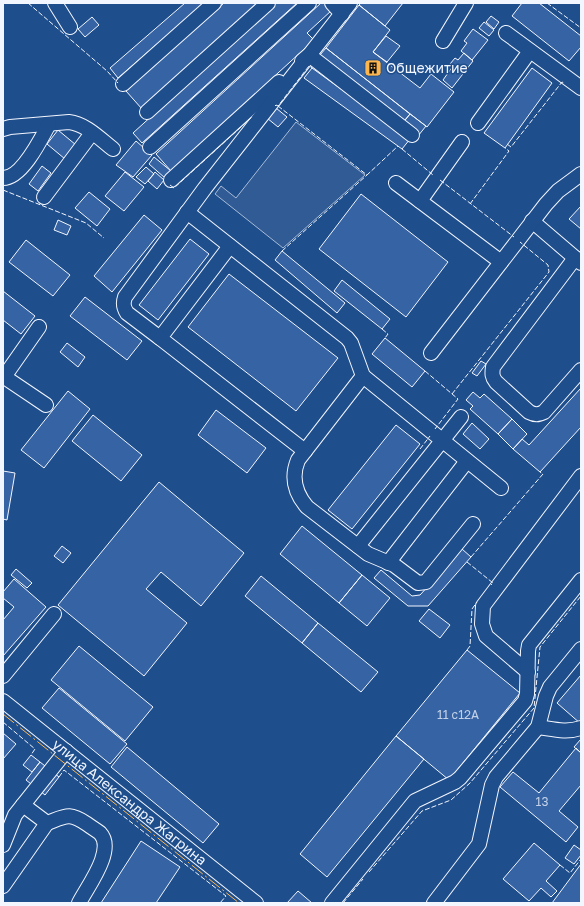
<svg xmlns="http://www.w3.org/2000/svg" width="584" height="906" font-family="'Golos Text',sans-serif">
<rect width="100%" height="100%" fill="#1f4e8c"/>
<path fill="#305b95" stroke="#a8bbd7" d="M296,122l69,53 -82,73 -68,-54 6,-8 15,12z"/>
<path fill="#3563a3" stroke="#f2f6ff" d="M185,3h19l-86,75 -8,-10z
M224,3h37l-119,106 -16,-18z
M276,3h21l-155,140 -9,-10z
M321,3h4l7,7 -25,23 7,7 -143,131 -15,-17z
M361,3h42l-18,23 -26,-21z
M522,3h17l42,33v11l-12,14 -57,-45z
M359,5l31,25 -17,22 47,36 11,-14 23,18 -27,35 -101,-79z
M491,16l8,6 -5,7 -8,-7z
M92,17l7,8 -14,12 -7,-8z
M484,22l10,8 -5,6 -10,-8z
M473,29l15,11 -16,20 -11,-9 6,-8 -3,-2z
M386,36l14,10 -13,16 -14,-10z
M326,48l84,66 -6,7 -84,-66z
M464,53l9,8 -21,27 -9,-8 10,-14 -3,-2 5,-6 3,2z
M312,68l98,71 -8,10 -98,-71z
M532,68l20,15 -47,65 -21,-15z
M276,108l11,9 -9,10 -11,-9z
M410,114l16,12 -8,10 -16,-12z
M58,130l18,15 -11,14 -18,-15z
M136,141l16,14 -19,22 -17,-12z
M154,157l17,14 -6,7 -16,-14z
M42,166l9,7 -13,18 -9,-7z
M146,167l8,7 -9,10 -9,-7z
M125,172l19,15 -20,24 -19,-15z
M155,172l9,8 -7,9 -9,-8z
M89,192l21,17 -13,17 -22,-18z
M361,194l87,68 -42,55 -87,-68z
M581,206v23l-12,-10z
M144,215l18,15 -50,62 -18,-16z
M58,220l13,6 -4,9 -13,-5z
M190,239l19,15 -51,66 -19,-15z
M26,240l44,35 -17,21 -44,-34z
M282,251l63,52 -8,10 -62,-53z
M229,274l109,84 -42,53 -108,-84z
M342,280l48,39 -8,10 -48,-38z
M3,291l32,25 -14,18 -18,-14z
M85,297l57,44 -15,19 -57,-44z
M385,338l40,33 -13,16 -40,-33z
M67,343l18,14 -7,10 -18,-15z
M481,361l5,3 -9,12 -5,-3z
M581,388v39l-41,45 -27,-23 9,-10 7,6z
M68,391l22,18 -46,59 -23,-18z
M473,392l7,6 4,-4 28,25 -14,15 -28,-25 3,-3 -7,-6z
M216,410l50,38 -19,25 -49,-38z
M93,415l49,40 -21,26 -49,-40z
M512,419l15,15 -14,15 -15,-15z
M472,423l17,16 -9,10 -17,-15z
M396,425l24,19 -68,85 -24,-19z
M3,471l12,2 -8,47 -4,-1z
M159,482l85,71 -43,53 -40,-34 -15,17 41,34 -43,53 -86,-71z
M302,526l60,49 -23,28 -59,-49z
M62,546l9,7 -8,10 -9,-7z
M462,549l9,8 -43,49h-20l-34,-28 7,-8 31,26 8,-1z
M16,569l16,14 -5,5 -16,-13z
M362,575l28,23 -23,28 -28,-23z
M261,576l57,47 -16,20 -57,-47z
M14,579l32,28 -43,49v-36l11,-13 -11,-9v-6z
M429,609l21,16 -10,13 -21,-17z
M318,623l60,49 -17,20 -59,-49z
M79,646l74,61 -28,34 -74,-61z
M467,650l53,43 -71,87 -53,-44z
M581,675v49l-24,-21z
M59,688l68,56 -17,20 -68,-56z
M3,733l13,11 -13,15z
M396,736l28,23 -97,118 -27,-23z
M581,739v14l-7,-6z
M127,747l92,77 -16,19 -92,-76z
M576,748l5,5v32l-22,26 19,16 -12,15 -66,-55 13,-15 26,21z
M31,755l9,7 -8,10 -9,-7z
M40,762l19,15 -14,18 -19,-15z
M141,841l39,26 -24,36h-55z
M534,843l26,22 -14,16 11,10 -6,6 -10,-9 -12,13 -26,-22z
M574,845l7,5v5l-7,9 -9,-6z
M581,864v39h-29z
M298,891l14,12h-25z"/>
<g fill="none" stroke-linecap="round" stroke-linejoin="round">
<g stroke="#f2f6ff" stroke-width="16">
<g id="minor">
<path d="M55,3l15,24"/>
<path d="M332,3l10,11"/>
<path d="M506,33l75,55"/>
<path d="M443,41l23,-38"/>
<path d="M302,61l7,-6 103,80"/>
<path d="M123,84l91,-81"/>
<path d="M147,112l121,-109"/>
<path d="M478,123l52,-72"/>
<path d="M3,129l7,-2 59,-5c17,2 31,17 44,27"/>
<path d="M150,147l159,-144"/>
<path d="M3,178c19,0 38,-39 46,-54"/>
<path d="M171,180l108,-98"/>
<path d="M396,183l105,79"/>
<path d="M44,197l48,-64"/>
<path d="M420,201l42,-59"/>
<path d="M187,212l160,126 4,5 12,33 138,112"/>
<path d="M532,221l49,42"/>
<path d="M230,246l-70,92 145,113"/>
<path d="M575,258l-82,109c-1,7 -1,10 3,15l33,30c6,3 9,3 15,0l37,-42"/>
<path d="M160,338l-33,-25c-4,-6 -4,-10 -2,-16l80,-109 145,-185"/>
<path d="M431,353l115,-149 12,-13 23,-17"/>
<path d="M3,376l43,29"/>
<path d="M363,376l-65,84c-7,17 -3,33 9,47l61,47 26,11 24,18 8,-1 47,-58"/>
<path d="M4,377l35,-50"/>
<path d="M358,546l103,-129"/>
<path d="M388,563l79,-102"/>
<path d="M528,672l-42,-36 -4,-12 1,-18 98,-130"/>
<path d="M3,676l51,-62"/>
<path id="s1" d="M3,701l253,202"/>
<path d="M538,727c15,2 28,6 43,1"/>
<path d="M23,805l24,18c19,-7 22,-11 40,1 4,3 9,6 13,9 16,17 -13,54 -21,70"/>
<path d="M3,845l12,-30 51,-64"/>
<path d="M3,886l44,-63"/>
<path d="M332,903l83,-102 40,-19 5,-4 65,-77 2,-7 1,-43 1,-6 52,-65"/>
<path d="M434,903l45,-59 13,-59 4,-8 42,-50 8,-31 4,-9 31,-38"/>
</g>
</g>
<use href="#minor" stroke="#1f4e8c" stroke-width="14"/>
<path stroke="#f2f6ff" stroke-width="1" stroke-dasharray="5 2" stroke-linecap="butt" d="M28,3l79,68 11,12
M547,3l34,25
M275,106l1,-1 2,1 31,-40 3,2
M278,106l89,69 31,-29
M507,144l4,3 51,-65 2,1
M402,149l31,26
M440,180l74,57
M170,185l4,3 79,-72
M3,190l83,33 18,15
M470,204l39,-53 -4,-3
M282,251l85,-76
M382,329l6,5 -3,4
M425,371l33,28 -23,30
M452,394l97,-122 -1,-7 -28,-23
M420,449l10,-13
M471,557l72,-83 -3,-2
M467,562l26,21 -2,2
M467,650l3,-4 2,-37 5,-7
M3,722l32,27 -4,6
M59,777l5,-7 162,126 -6,7
M560,865l10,8 11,-14
M369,872l53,-61 29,-11 19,-17 64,-75 6,-61 41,-51
M343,903l20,-24"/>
<path stroke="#ffb74d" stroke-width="1" stroke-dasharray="14 3 2 3" stroke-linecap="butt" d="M3,714l236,189"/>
</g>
<defs>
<g id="building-square" transform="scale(0.9)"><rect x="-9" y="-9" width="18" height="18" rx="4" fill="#ffb74d" stroke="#1f4e8c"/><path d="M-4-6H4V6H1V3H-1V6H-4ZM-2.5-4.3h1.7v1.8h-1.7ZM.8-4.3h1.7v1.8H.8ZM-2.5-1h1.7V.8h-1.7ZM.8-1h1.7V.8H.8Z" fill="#111"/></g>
</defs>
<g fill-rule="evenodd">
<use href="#building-square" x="373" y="68"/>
</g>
<g text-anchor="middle" stroke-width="3" stroke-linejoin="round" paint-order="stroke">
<g font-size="12" fill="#c3d1e8">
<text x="458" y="719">11 с12А</text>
<text x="542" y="806">13</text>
</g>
<g font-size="14" fill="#f2f6ff" stroke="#1f4e8c" text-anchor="start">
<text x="386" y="73">Общежитие</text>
</g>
<g font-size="14" fill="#f2f6ff" stroke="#1f4e8c">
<text dy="5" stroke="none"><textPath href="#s1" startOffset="162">улица Александра Жагрина</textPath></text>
</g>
</g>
<rect width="584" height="906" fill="none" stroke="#f2f6ff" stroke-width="8"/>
</svg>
